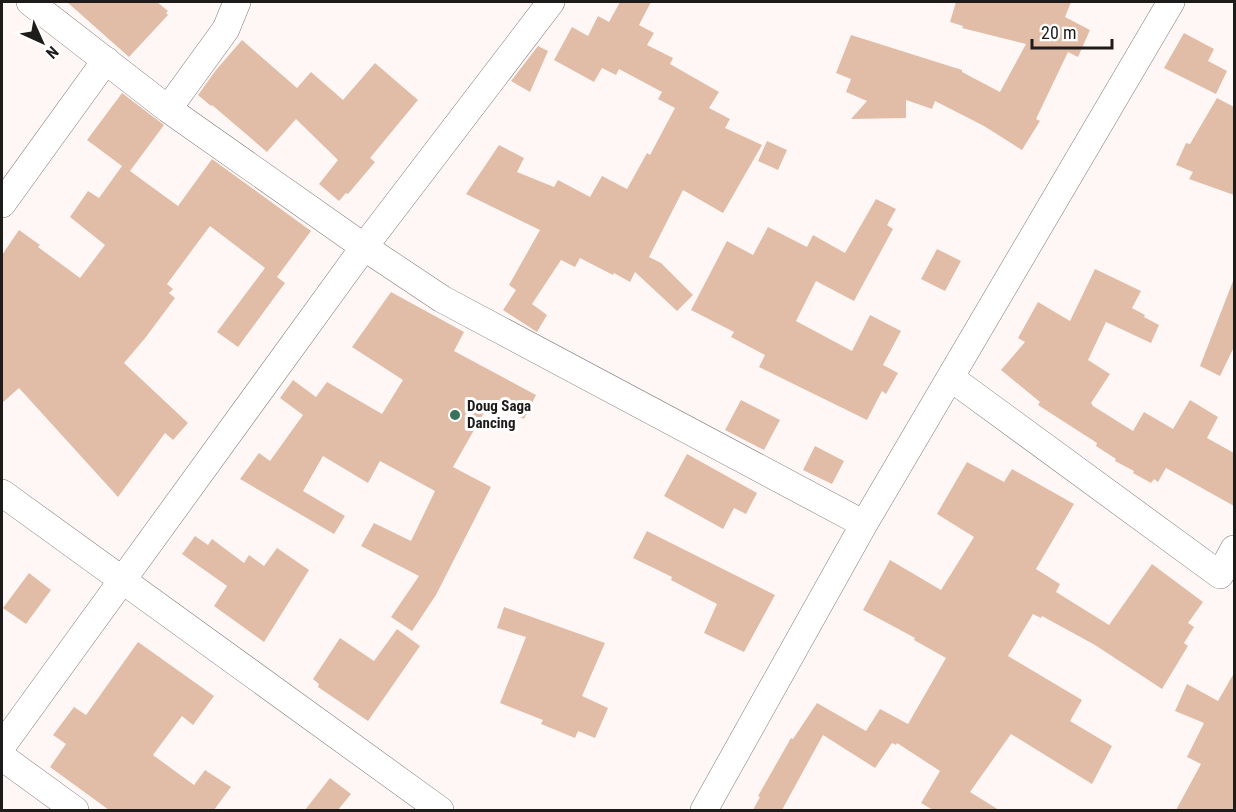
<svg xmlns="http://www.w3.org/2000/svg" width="1236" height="812" font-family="'Roboto Condensed',sans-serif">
<rect width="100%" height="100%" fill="#fef7f6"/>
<path fill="#e1bda7" d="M67,2h90l11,9 -2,2 2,2 -39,42z
M620,2h31l-12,23 15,8 -7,12 26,13 -3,6 49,28 -10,16 21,11 -5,9 37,17 -39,68 -40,-23 -34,67 12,6 32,32 -16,16 -42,-39 -5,10 -16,-9 -1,2 -33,-17 -5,9 -14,-7 -29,44 15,11 -10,17 -34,-22 13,-20 -7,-5 31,-55 -74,-36 33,-49 25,13 -7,14 37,15 4,-7 32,17 12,-21 25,13 20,-36 3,2 25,-47 -17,-9 4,-7 -43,-23 -3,6 -14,-7 -8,14 -40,-22 18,-33 16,9 10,-20 11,6z
M956,2h115l-6,15 25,13 -12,27 -10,-5 -32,67 4,2 -18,29 -38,-24 -49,-25 -3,8 -26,-9v18l-55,1 16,-18 -21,-9 5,-13 -15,-6 15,-38 111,35v2l38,20 26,-48 -64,-16 1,-2 -13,-4z
M1184,33l30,16 -6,12 19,10 -11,23 -52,-26z
M242,40l55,48 14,-16 32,28 32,-37 43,37 -48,58 5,4 -27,32 -2,-1 -7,8 -20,-17 19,-24 -42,-41 -29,33 -55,-47 -1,1 -13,-11 18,-25z
M538,46l10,5 -18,41 -19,-11z
M122,93l42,32 -34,46 48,35 34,-47 99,72 -34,46 8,6 -47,64 -21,-15 48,-64 -55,-42 -43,58 6,5 -4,4 6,5 -29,39 -22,26 64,60 -15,17 -8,-7 -47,64 -99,-109 -17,15v-148l17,-25 21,15 -2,2 42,31 25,-33 -35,-28 18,-26 11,7 23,-32 -35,-26z
M1217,98l17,9v88l-45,-16 4,-7 -17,-7 10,-22 4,1z
M767,141l20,9 -9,20 -20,-9z
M876,199l20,10 -9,16 6,4 -39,72 -38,-20 -20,40 56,30 18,-36 31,16 -18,34 15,8 -12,21 -4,-3 -15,29 -108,-53 6,-12 -34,-18 3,-5 -43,-22 36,-69 26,14 15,-28 39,20 6,-12 32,18z
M937,249l24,12 -16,30 -24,-12z
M1095,269l46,22 -9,17 13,7 -1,2 15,8 -8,18 -45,-21 -18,38 22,14 -19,29 2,3 40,25 11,-19 29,17 17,-29 28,17 -11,21 27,15v53l-68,-38 -8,14 -4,-3 -3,4 -18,-10 1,-2 -19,-10 1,-2 -20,-13 1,-3 -59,-38 2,-3 -39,-32 24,-28 -7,-4 20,-36 32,19z
M1233,281h1v66l-14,29 -20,-10z
M391,292l73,40 -10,19 82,44 -12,24 -34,-17 -37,65 38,20 -55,108 -24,36 -21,-14 28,-41 -58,-30 13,-23 37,18 24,-50 -55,-30 -12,22 -45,-27 -20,35 42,25 -11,18 -94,-55 19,-26 11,8 33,-46 -23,-17 13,-18 23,17 11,-15 55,32 21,-34 -51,-33z
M741,400l39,20 -16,30 -39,-20z
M815,446l29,15 -12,23 -29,-14z
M687,454l70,39 -11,21 -12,-6 -11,21 -59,-33z
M967,462l37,20 8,-13 62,35 -38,65 24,15 -4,8 53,33 43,-61 51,38 -15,21 6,4 -10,16 4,3 -26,43 -67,-44 -53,-29 -1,2 -8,-4 -25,42 74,44 -12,21 42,25 -20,38 -81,-50 -41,58 29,18h-66l-12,-7 19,-32 -43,-28 -1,2 -4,-2 -17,25 -52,-33 -41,75h-29l7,-13 -2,-1 33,-58 2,1 24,-36 49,28 14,-22 28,15 38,-66 -32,-18 1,-2 -52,-28 27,-50 51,30 33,-53 -37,-23z
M647,531l128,64 -31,57 -40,-19 13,-29 -46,-24 1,-3 -39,-19z
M195,536l13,9 4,-6 32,24 5,-8 15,11 13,-18 32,22 -45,72 -50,-36 13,-20 -45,-32z
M29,573l22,17 -25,34 -23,-16z
M504,607l101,36 -23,53 26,12 -13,30 -17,-7 -3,7 -34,-14 2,-4 -43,-17 26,-66 -29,-9z
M397,629l23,17 -52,75 -50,-34 1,-3 -6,-5 27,-41 34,23z
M138,642l76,54 -21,29 -11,-9 -29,39 41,30 11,-15 26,17 -17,23h-105l-59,-43 16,-23 -13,-9 21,-28 12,8z
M1234,673v137h-58l25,-46 -14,-7 17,-34 -29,-12 12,-27 31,17z
M330,778l21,16 -13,16h-33z"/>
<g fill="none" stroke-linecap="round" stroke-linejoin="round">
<g stroke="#807a79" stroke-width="28">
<path id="minor" d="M30,2l138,107 196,138 78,52 422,225
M168,109l58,-80 11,-27
M2,204l104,-144
M951,378l269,197 14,-26
M2,493l438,317
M2,746l362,-499 187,-245
M2,757l73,53
M704,810l160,-286 307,-522"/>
</g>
<use href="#minor" stroke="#fff" stroke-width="27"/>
</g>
<circle fill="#38725b" stroke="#fff" stroke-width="2" cx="455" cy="415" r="6"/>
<g text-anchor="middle" stroke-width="6" stroke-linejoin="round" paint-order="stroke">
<g font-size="15" font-weight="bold" fill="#1e1b1b" stroke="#fff" text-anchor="start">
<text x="467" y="411">Doug Saga<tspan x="467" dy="17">Dancing</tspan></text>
</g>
</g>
<rect width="1236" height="812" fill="none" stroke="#1e1b1b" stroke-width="6"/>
<g transform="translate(42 42) rotate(135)" stroke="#ffffff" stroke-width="4.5" paint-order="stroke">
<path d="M0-4.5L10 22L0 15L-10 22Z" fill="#1e1b1b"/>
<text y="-9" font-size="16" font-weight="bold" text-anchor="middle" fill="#1e1b1b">N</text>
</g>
<path d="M1032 39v9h80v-9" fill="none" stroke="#1e1b1b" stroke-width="3"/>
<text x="1041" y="39" font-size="18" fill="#1e1b1b" stroke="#ffffff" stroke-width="4.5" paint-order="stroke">20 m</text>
</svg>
